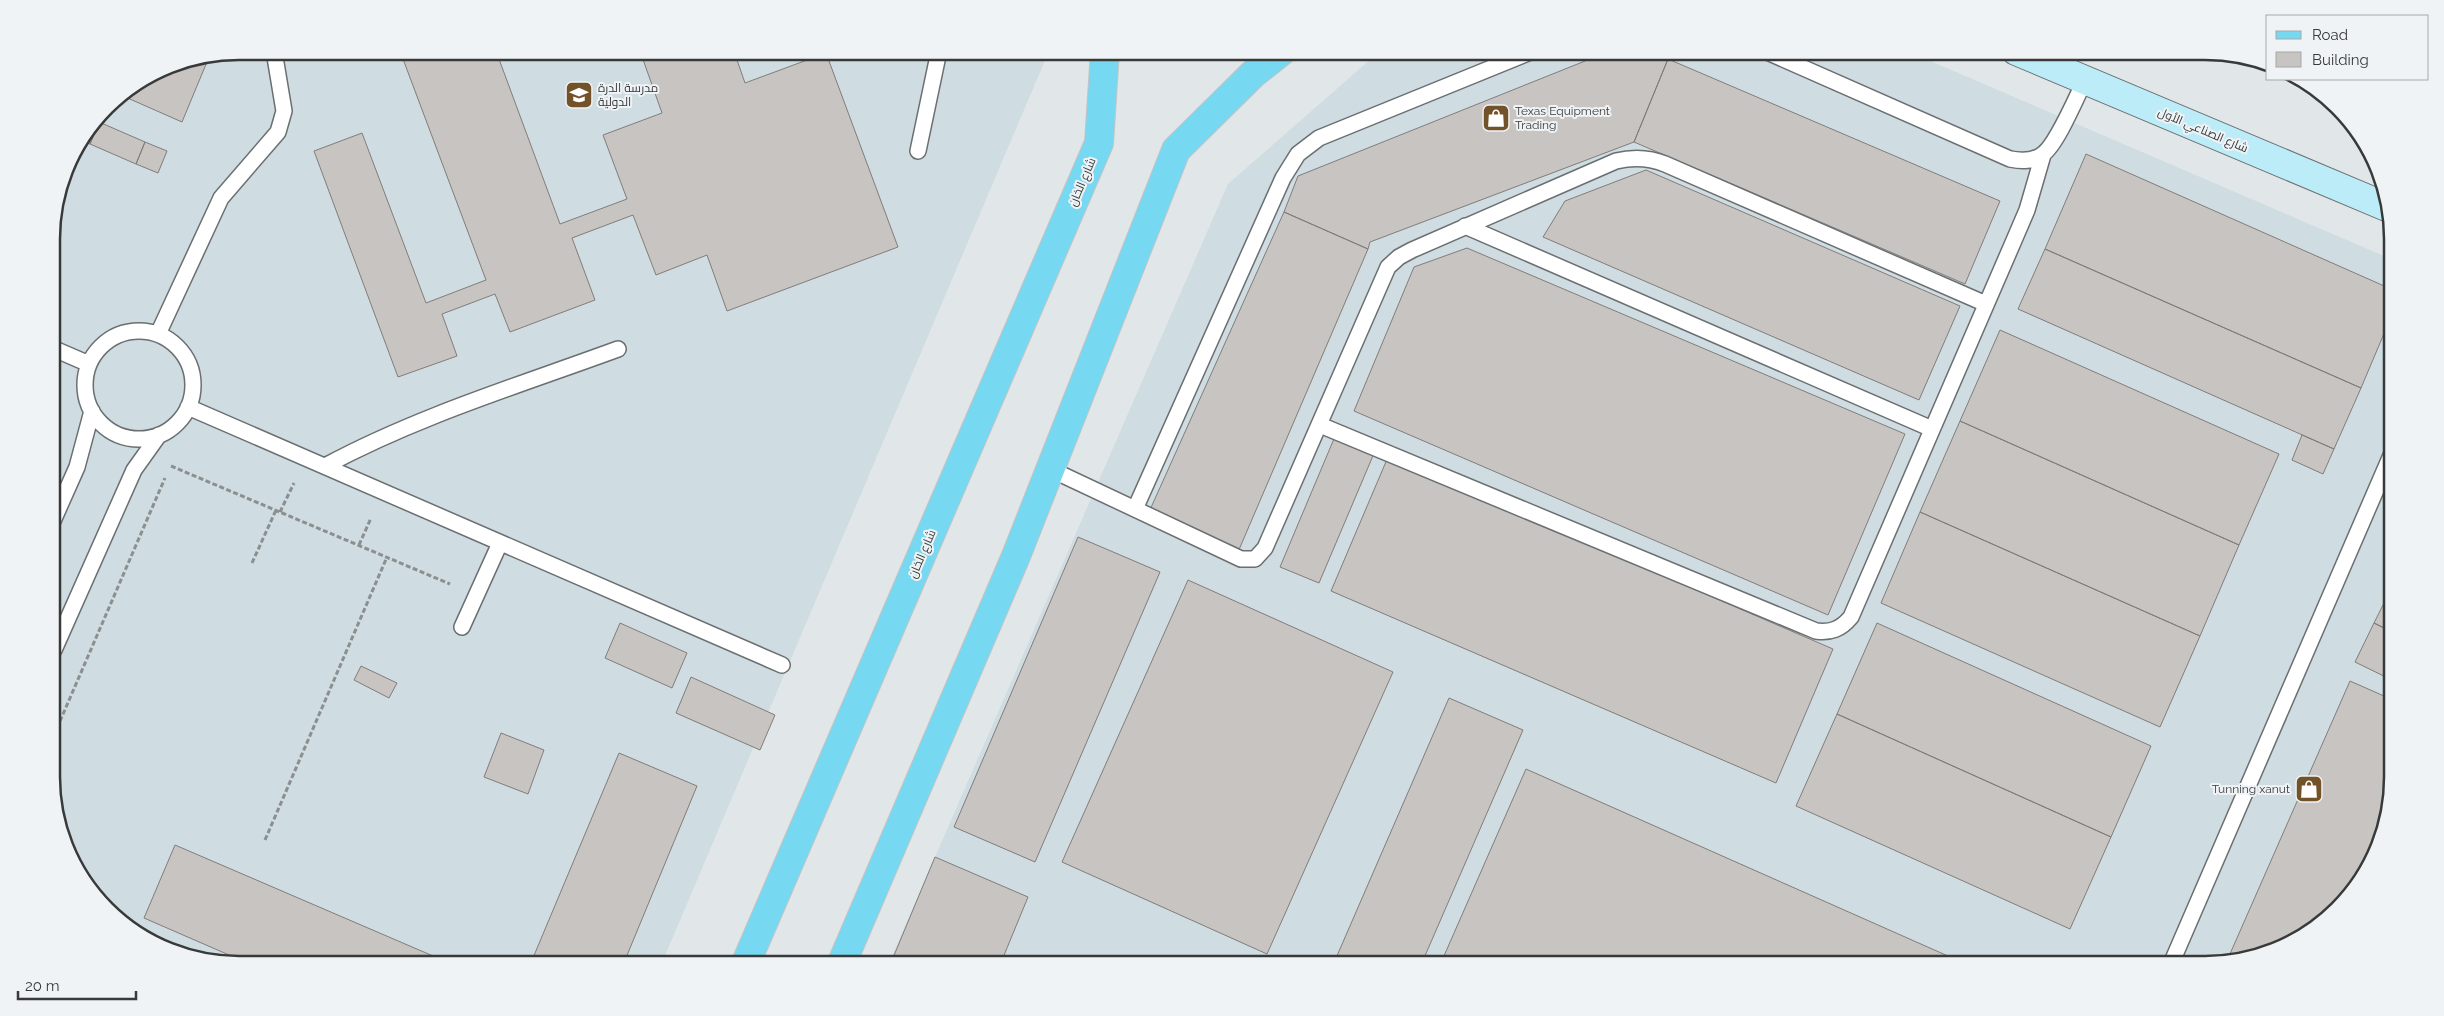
<svg xmlns="http://www.w3.org/2000/svg" width="2444" height="1016" font-family="Raleway,Cairo,sans-serif">
<rect width="100%" height="100%" fill="#e1e6e8"/>
<path fill="#cfdce1" d="M239,51h810l-388,914h-422l-60,-10 -44,-22 -37,-32 -27,-41 -16,-47 -3,-586 19,-71 44,-58 53,-33z
M1380,51h527l484,208 2,518 -10,60 -29,54 -35,35 -54,29 -48,9 -1329,1 340,-781z"/>
<path fill="#c7c4c1" stroke="#807d7a" d="M400,51h96l64,173 67,-25 -24,-64 59,-22 -22,-62h121l-24,9 8,23 81,-30 72,194 -171,64 -20,-56 -51,20 -23,-60 -61,23 23,62 -85,32 -15,-38 -53,20 15,42 -59,21 -84,-226 48,-18 64,170 60,-23z
M1610,51h40l18,8 -34,83 -264,100 -2,7 -84,-37 14,-36z
M209,57l-27,65 -59,-26 2,-4 43,-27z
M1668,59l332,142 -35,83 -331,-142z
M97,122h2l-9,22 -8,-3z
M99,122l46,20 -9,22 -46,-20z
M145,142l22,9 -9,22 -22,-9z
M2086,154l305,135v28l-30,71 -316,-139z
M1646,170l314,136 -41,94 -376,-163 22,-36z
M1284,212l84,37 -130,303 -89,-40z
M1467,248l438,186 -77,181 -474,-204 60,-144z
M2045,249l316,139 -27,61 -316,-140z
M2000,330l279,124 -40,91 -279,-124z
M1960,421l279,124 -39,91 -280,-124z
M1336,434l39,17 -56,132 -39,-16z
M2302,435l32,14 -11,25 -31,-14z
M1388,457l445,192 -57,134 -445,-192z
M1920,512l280,124 -40,91 -279,-124z
M1078,537l82,35 -125,290 -81,-35z
M1188,580l205,92 -126,282 -205,-92z
M2390,591l2,1v40l-18,-9z
M620,623l67,30 -15,35 -67,-30z
M1877,623l274,123 -40,91 -274,-123z
M2374,623l18,9v48l-37,-18z
M361,666l36,17 -8,15 -35,-18z
M691,677l84,38 -15,35 -84,-37z
M2350,681l43,19v77l-10,60 -29,54 -35,35 -54,29 -39,8z
M1449,698l74,32 -102,235h-88z
M1837,714l274,123 -41,92 -274,-123z
M501,733l43,17 -16,44 -44,-17z
M619,753l78,33 -74,179h-93z
M1526,769l440,195 -526,1z
M175,845l279,120h-202l-108,-47z
M935,857l93,40 -28,68h-110z"/>
<g fill="none" stroke-linecap="round" stroke-linejoin="round">
<g stroke="#6b6f71" stroke-width="18">
<path id="service" d="M1765,51l245,108c11,2 23,3 33,-5 14,-10 33,-56 42,-74
M918,151l21,-100
M1465,226l467,203
M85 385a54 54 0 1 1 108 0a54 54 0 1 1-108 0Z
M158,334l63,-136 57,-66 6,-21 -10,-60
M52,348l37,16
M188,407l594,258
M1320,425l496,206c15,2 25,-2 35,-14l164,-379 12,-28 16,-55
M325,466c93,-50 195,-81 293,-117
M1050,469l191,90h14l10,-11 123,-281 11,-10 13,-7 204,-89c17,-4 32,-4 49,3l321,140
M1135,509l148,-331 15,-24 21,-16 214,-87
M53,521l24,-54 15,-56
M462,627l38,-84
M54,650l80,-180 25,-35
M2171,964l221,-511"/>
</g>
<g stroke="#6b6f71" stroke-width="30">
<path id="secondary" d="M2016,51l373,157"/>
</g>
<g stroke="#c3c4c4" stroke-width="30">
<path id="primary" d="M745,965l354,-822 6,-92
M841,965l175,-409 160,-406 77,-76 29,-23"/>
</g>
<path stroke="#8c8f90" stroke-width="3" stroke-dasharray="5 2.5" stroke-linecap="butt" d="M171,466l279,118
M280,512l14,-29
M359,545l12,-27
M252,563l24,-53
M54,735l111,-257
M265,840l122,-283"/>
<use href="#service" stroke="#fff" stroke-width="15"/>
<use href="#secondary" stroke="#bbecf8" stroke-width="28"/>
<use href="#primary" stroke="#77d8f1" stroke-width="28"/>
</g>
<defs>
<g id="school-square" transform="scale(1.4375)"><rect x="-9" y="-9" width="18" height="18" rx="4" fill="#735229" stroke="#eff3f5"/><path d="M0-5L7-2L0 1L-7-2ZM-4 1L0 2.5L4 1V4Q0 6-4 4Z" fill="#fff"/></g>
<g id="shop-square" transform="scale(1.4375)"><rect x="-9" y="-9" width="18" height="18" rx="4" fill="#735229" stroke="#eff3f5"/><path d="M-5-2.5h2.3a2.7 3.5 0 0 1 5.4 0H5L5.5 6h-11ZM-1.5-2.5h3a1.5 2.3 0 0 0-3 0Z" fill="#fff"/></g>
</defs>
<g fill-rule="evenodd">
<use href="#school-square" x="579" y="95"/>
<use href="#shop-square" x="1496" y="118"/>
<use href="#shop-square" x="2309" y="789"/>
</g>
<g text-anchor="middle" stroke-width="4" stroke-linejoin="round" paint-order="stroke">
<g font-size="12" fill="#383a3a" stroke="#eff3f5" text-anchor="start">
<text x="598" y="92">مدرسة الدرة<tspan x="598" dy="14">الدولية</tspan></text>
<text x="1515" y="115">Texas Equipment<tspan x="1515" dy="14">Trading</tspan></text>
<text x="2290" y="793" text-anchor="end">Tunning xanut</text>
</g>
<g font-size="12" fill="#383a3a" stroke="#eff3f5">
<text transform="translate(2203 130) rotate(23)" y="4">شارع الصناعي الأول</text>
<text transform="translate(1082 182) rotate(-67)" y="4">شارع الخان</text>
<text transform="translate(922 554) rotate(-67)" y="4">شارع الخان</text>
</g>
</g>
<path d="M0 0H2444V1016H0ZM239 60H2205A179 179 0 0 1 2384 239V777A179 179 0 0 1 2205 956H239A179 179 0 0 1 60 777V239A179 179 0 0 1 239 60Z" fill="#eff3f5" fill-rule="evenodd"/>
<path fill="none" stroke="#383a3a" stroke-width="2.5" d="M239 60H2205A179 179 0 0 1 2384 239V777A179 179 0 0 1 2205 956H239A179 179 0 0 1 60 777V239A179 179 0 0 1 239 60Z"/>
<rect x="2266" y="15" width="162" height="65" fill="#eff3f5" stroke="#a6a9aa"/>
<rect x="2276" y="31" width="25" height="8" fill="#77d8f1" stroke="#a6a9aa"/>
<text x="2312" y="40" font-size="15" fill="#383a3a">Road</text>
<rect x="2276" y="52" width="25" height="15" fill="#c7c4c1" stroke="#a6a9aa"/>
<text x="2312" y="65" font-size="15" fill="#383a3a">Building</text>
<path d="M18 991v8h118v-8" fill="none" stroke="#383a3a" stroke-width="2.5"/>
<text x="25" y="991" font-size="15" fill="#383a3a" stroke="#eff3f5" stroke-width="4" paint-order="stroke">20 m</text>
</svg>
